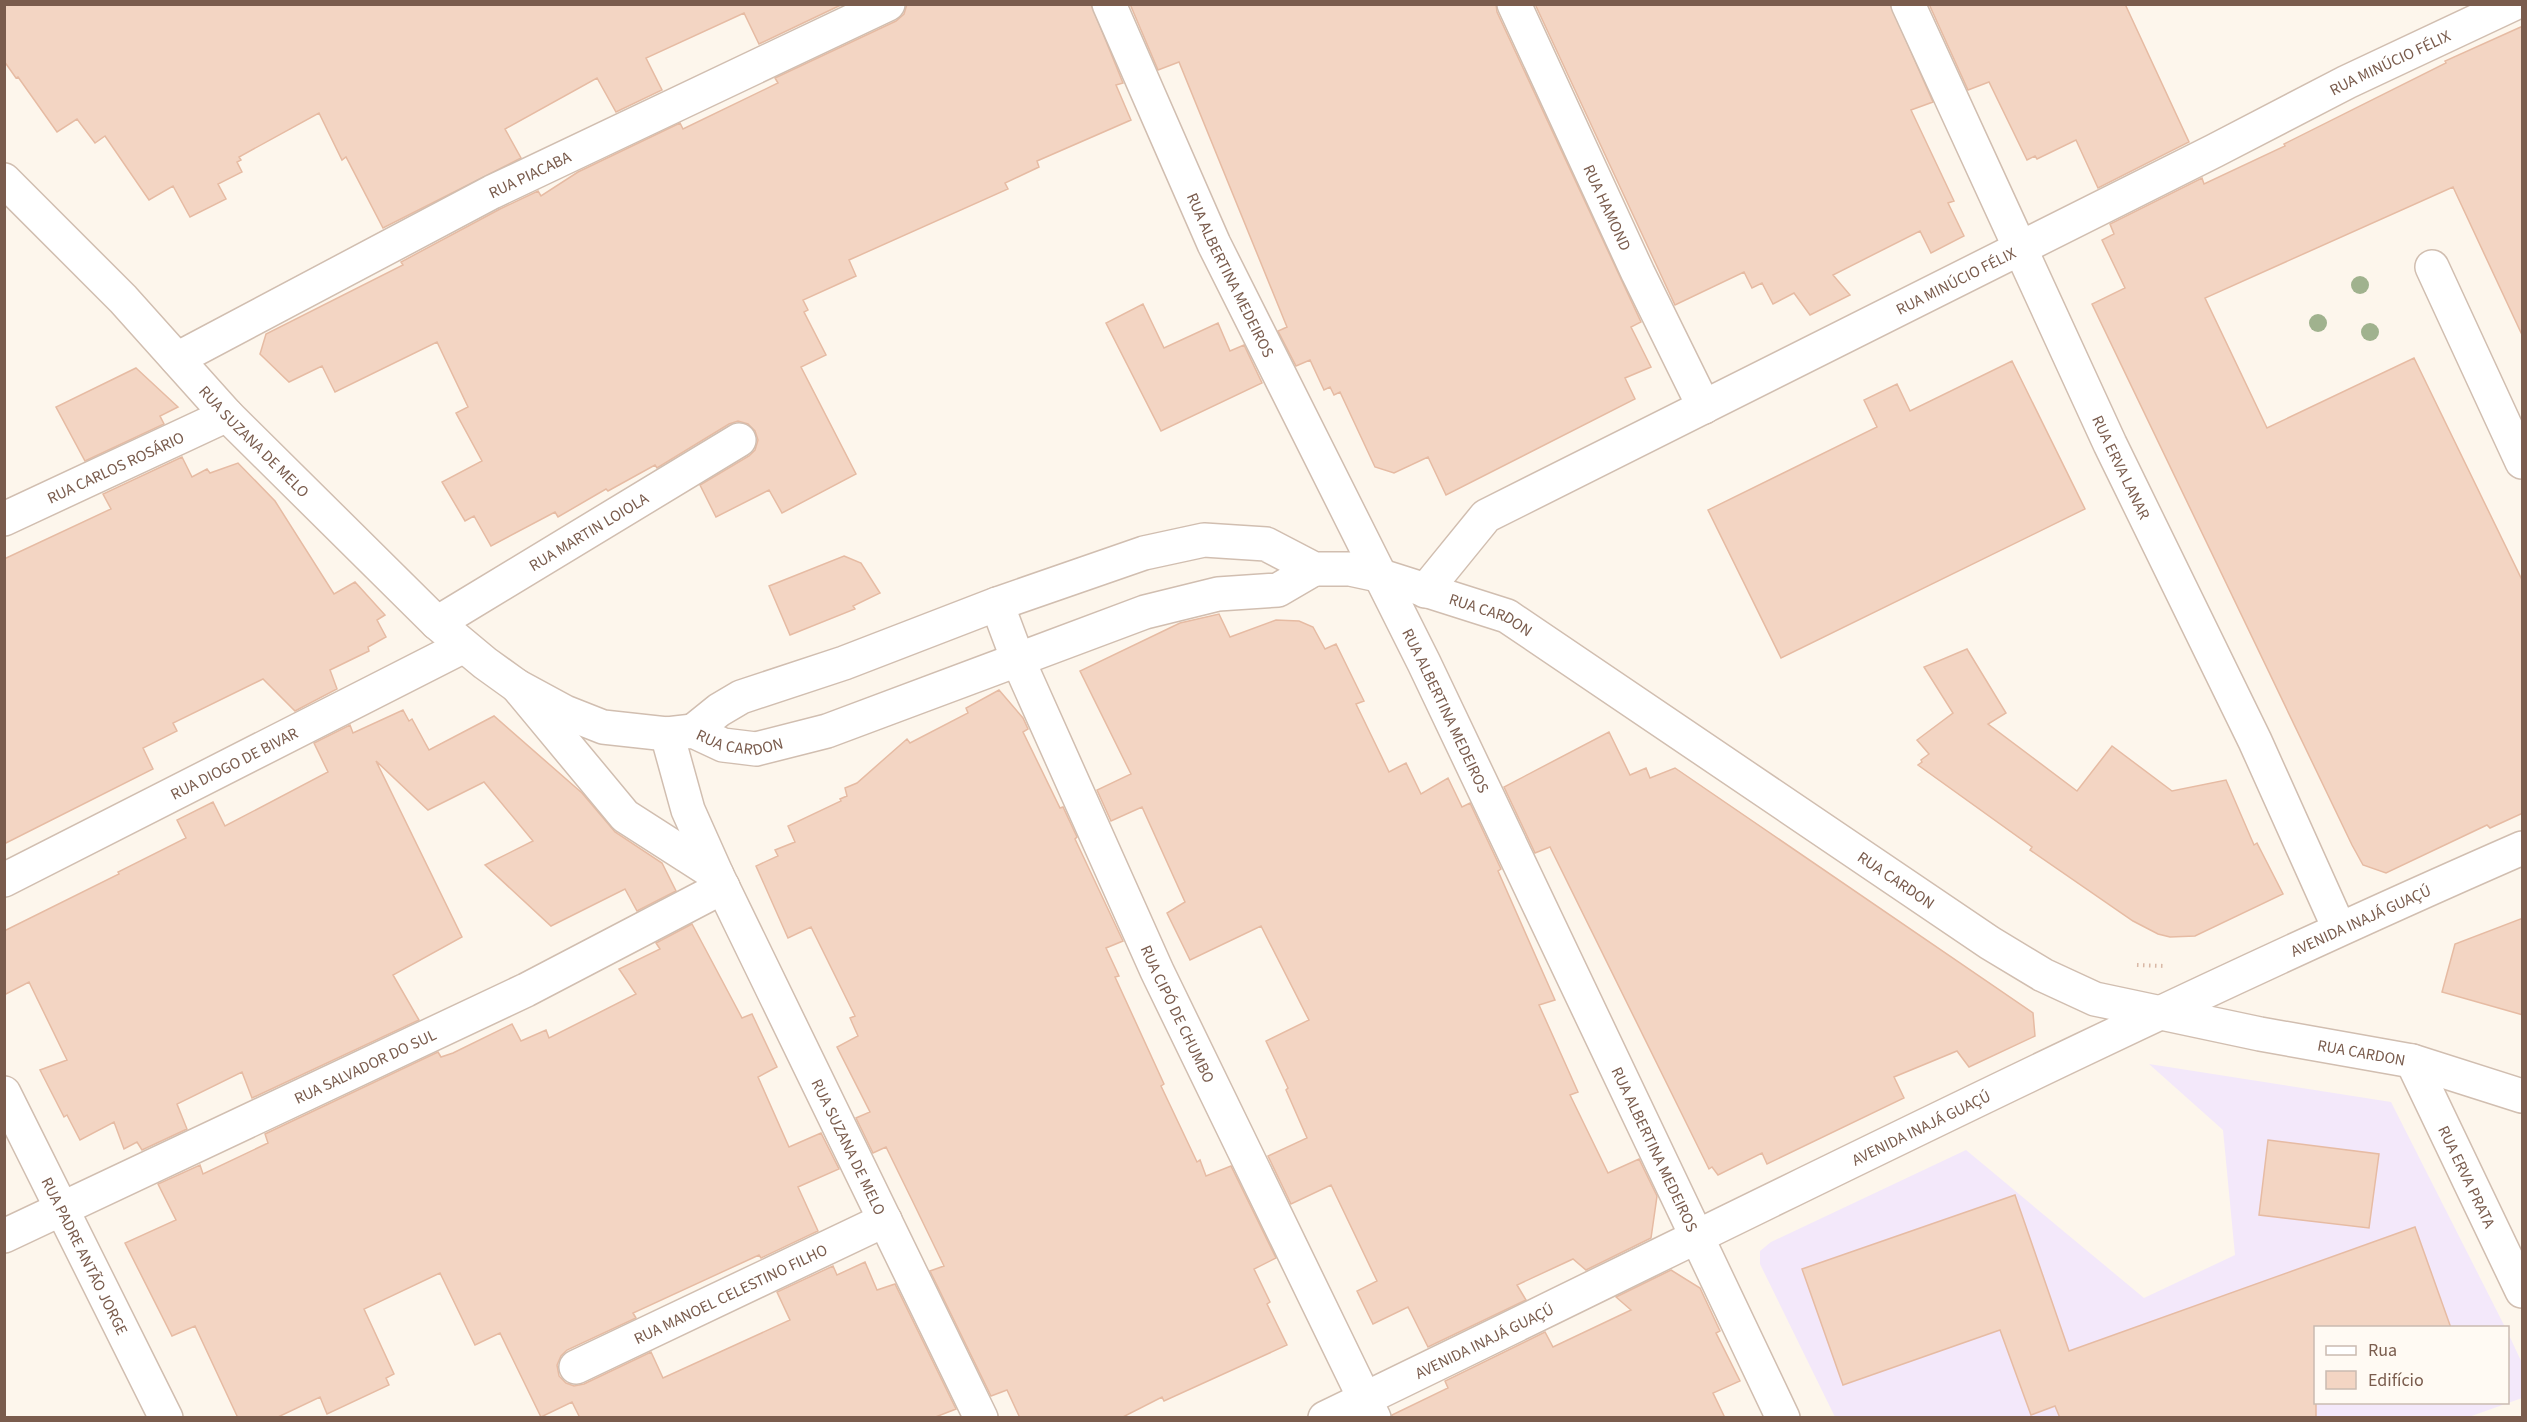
<svg xmlns="http://www.w3.org/2000/svg" width="2527" height="1422" font-family="'Source Sans 3',sans-serif">
<rect width="100%" height="100%" fill="#fdf6ec"/>
<path fill="#f3e8fa" d="M2149,1064l242,38 114,225 -189,1v74h192v-69l14,30v35l-56,20 -631,-1 -75,-153v-13l11,-9 195,-92 178,148 91,-43 -12,-125z"/>
<path fill="#f3d5c3" stroke="#e6bba3" stroke-width="1.5" d="M4,4h839l-84,40 -15,-31 -98,45 16,32 -46,22 -19,-34 -92,51 16,29 -138,70 -37,-71 -4,3 -23,-47 -80,44 2,3 -4,2 5,10 -24,12 8,15 -36,18 -17,-31 -24,14 -44,-64 -10,7 -18,-24 -20,13 -39,-55 -2,1 -12,-17z
M907,4h184l32,79 -7,2 15,35 -94,41 2,6 -34,16 3,6 -159,71 7,16 -53,24 5,10 -4,2 22,43 -25,12 55,107 -74,39 -13,-23 -53,27 -16,-32 49,-29 6,-6 3,-10 -3,-9 -7,-7 -10,-3 -9,3 -72,44 -2,-3 -47,26 -2,-2 -48,28 -3,-5 -64,34 -17,-30 -9,5 -23,-39 40,-21 -26,-48 12,-6 -31,-65 -102,50 -13,-26 -33,16 -29,-28 6,-20 137,-69 -2,-3 99,-53 38,-18 3,5 37,-24 102,-49 3,6 95,-46 -3,-5 121,-57 8,-7z
M1130,4h366l1,8 144,310 -10,5 20,40 -26,11 10,21 -189,96 -18,-38 -34,16 -19,-6 -35,-75 -6,3 -4,-8 -6,3 -14,-30 -14,6 -18,-35 9,-4 -108,-265 -21,8z
M1535,4h355l43,98 -22,8 43,91 -6,2 16,33 -33,17 -11,-22 -87,44 17,20 -40,20 -16,-22 -21,11 -11,-21 -10,5 -8,-16 -69,33z
M1929,4h196l64,138 -91,46 -22,-48 -39,19 -2,-3 -8,4 -38,-78 -21,8z
M2523,26v311l-70,-150 -248,111 62,130 147,-70 109,224v231l-33,15 -3,-3 -101,48 -23,-8 -11,-20 -260,-541 33,-16 -23,-48 12,-6 -4,-10 92,-46 2,6 81,-38 -1,-2 162,-81 -1,-2z
M1143,304l21,44 54,-25 12,28 14,-6 18,38 -101,48 -55,-108z
M2012,361l73,148 -304,149 -73,-148 169,-83 -13,-27 33,-16 13,27z
M136,368l42,39 -18,9 4,8 -79,37 -29,-54z
M182,457l10,20 15,-8 3,4 28,-10 37,38 59,93 21,-12 30,33 -8,5 9,17 -18,10 1,4 -39,19 7,19 -42,22 -32,-32 -90,44 4,8 -34,17 10,21 -149,75v-285l107,-50 -8,-15z
M844,556l17,7 19,30 -27,13 2,3 -65,26 -21,-49z
M1219,614l11,23 46,-17 23,1 14,6 12,22 11,-5 28,57 -8,3 33,68 17,-9 15,31 27,-16 14,29 8,-4 31,66 -3,2 57,129 -16,5 39,87 -8,3 38,78 31,-14 18,37 -6,42 -65,32 -13,-11 -56,26 9,15 -98,47 -20,-40 -35,17 -16,-33 20,-10 -46,-96 -40,19 -23,-48 39,-18 -21,-48 2,-2 -22,-47 43,-21 -48,-94 -71,34 -23,-47 18,-11 -43,-95 -31,14 -14,-31 34,-16 -51,-103 100,-48z
M1967,649l39,64 -18,11 89,67 35,-45 60,45 54,-11 28,65 3,-2 26,51 -88,42 -25,1 -12,-3 -25,-13 -103,-71 2,-3 -114,-82 4,-3 -1,-2 8,-6 -12,-14 36,-27 -29,-46z
M999,690l24,28 5,11 -5,3 37,76 3,-1 14,30 -2,2 48,102 -17,7 13,28 -4,1 49,107 -3,2 36,76 3,-2 6,16 25,-10 45,92 -22,11 16,33 -3,2 20,41 -123,56 -2,-4 -41,21h-101l-13,-28 -16,6 -61,-125 14,-5 -32,-66 -26,-53 -13,6 -17,-35 14,-6 -33,-65 21,-11 -8,-18 5,-2 -44,-89 -23,11 -32,-72 22,-10 -3,-6 20,-8 -7,-16 53,-25 -1,-2 7,-3 -2,-8 12,-5 50,-44 3,4 58,-30 -2,-5z
M403,710l6,11 3,-2 17,31 65,-34 88,77 33,39 47,31 14,28 -39,20 -12,-22 -74,37 -66,-61 48,-24 -49,-59 -56,28 -52,-49 86,176 -69,38 26,45 -167,78 -10,-26 -65,32 10,25 -45,21 -5,-8 -13,7 -10,-27 -34,18 -13,-25 -3,2 -24,-47 27,-10 -38,-78 -25,13v-64l115,-57 -1,-2 68,-34 -9,-18 36,-18 12,24 103,-54 -14,-29 36,-18 3,8z
M1609,732l21,43 16,-7 4,10 25,-10 358,245 2,23 -66,31 -12,-16 -63,26 10,21 -137,66 -5,-11 -44,22 -6,-8 -3,2 -159,-322 -15,6 -31,-66z
M2523,918v97l-81,-23 13,-48z
M692,924l50,94 10,-4 25,53 -19,10 31,70 32,-14 18,36 -41,18 20,44 -57,27 -2,-3 -126,58 3,5 -69,32 -6,6 -4,9 2,11 7,7 8,3 10,-2 67,-32 12,26 127,-58 -13,-28 56,-26 4,9 28,-13 12,28 18,-6 61,125 -23,9h-353l-8,-16 -31,15 -41,-84 -25,12 -35,-72 -76,36 30,65 -8,4 3,7 -62,29 -7,-17 -44,21h-38l-43,-92 -23,10 -47,-93 51,-23 -18,-36 42,-19 3,9 65,-31 -3,-9 173,-82 3,5 12,-4 59,-29 9,17 25,-11 3,8 87,-44 -17,-25 41,-20 -4,-6z
M2268,1140l111,14 -10,74 -110,-13z
M2015,1195l54,156 346,-124 36,101h-135v90h-256l-5,-12 -24,9 -31,-85 -157,55 -41,-116z
M1671,1270l29,18 20,43 -4,2 24,48 -27,12 12,25h-333v-3l56,-27 -3,-7 100,-49 8,15 78,-37 -15,-13z"/>
<g fill="none" stroke-linecap="round" stroke-linejoin="round">
<g stroke="#d1beb0" stroke-width="36">
<g id="minor">
<path id="s1" d="M1109,4l105,240 210,419 359,755"/>
<path id="s2" d="M1514,4l124,269 66,134"/>
<path id="s3" d="M1908,4l202,440 145,297 84,187"/>
<path d="M2432,267l90,195"/>
<path id="s4" d="M177,359l315,-167 396,-188"/>
<path id="s5" d="M4,519l223,-104"/>
<path id="s6" d="M1425,591l61,-75 728,-365 133,-69 166,-78"/>
<path id="s7" d="M997,604l21,56 139,311 217,447"/>
<path id="s8" d="M437,623l302,-183"/>
<path d="M517,686l108,130 92,59"/>
<path id="s9" d="M667,734l21,76 29,65 264,543"/>
<path id="s10" d="M4,880l460,-234"/>
<path id="s11" d="M2412,1061l110,230"/>
<path id="s12" d="M4,1093l162,325"/>
<path id="s13" d="M4,1236l522,-246 197,-103"/>
<path id="s14" d="M576,1367l309,-147"/>
<path id="s15" d="M1325,1418c398,-192 792,-393 1197,-570"/>
</g>
</g>
<g stroke="#d1beb0" stroke-width="36">
<g id="tertiary">
<path id="s16" d="M4,180l119,119 104,116 210,208 48,40 32,23 48,26 38,15 64,7 26,-3 30,14 33,4 71,-18 318,-119 73,-18 60,-4 36,-21"/>
<path id="s17" d="M693,731l26,-21 22,-13 103,-34 153,-59 147,-51 60,-13 62,4 48,25h36l28,6 129,41 483,327 53,32 52,24 165,35 152,27 110,35"/>
</g>
</g>
<path stroke="#d9b8a5" stroke-width="4" stroke-dasharray="1.5 4.5" stroke-linecap="butt" d="M2137,965l28,1"/>
<use href="#minor" stroke="#fff" stroke-width="33"/>
<use href="#tertiary" stroke="#fff" stroke-width="33"/>
</g>
<g fill="#a0b28e">
<circle cx="2360" cy="285" r="9"/>
<circle cx="2318" cy="323" r="9"/>
<circle cx="2370" cy="332" r="9"/>
</g>
<g text-anchor="middle" stroke-width="5" stroke-linejoin="round" paint-order="stroke">
<g font-size="16" fill="#7a5c4d" stroke="#fffaf3">
<text dy="6" stroke="none"><textPath href="#s6" startOffset="1108">RUA MINÚCIO FÉLIX</textPath></text>
<text dy="6" stroke="none"><textPath href="#s4" startOffset="398">RUA PIACABA</textPath></text>
<text dy="6" stroke="none"><textPath href="#s2" startOffset="224">RUA HAMOND</textPath></text>
<text dy="6" stroke="none"><textPath href="#s1" startOffset="297">RUA ALBERTINA MEDEIROS</textPath></text>
<text dy="6" stroke="none"><textPath href="#s6" startOffset="622">RUA MINÚCIO FÉLIX</textPath></text>
<text dy="6" stroke="none"><textPath href="#s16" startOffset="362">RUA SUZANA DE MELO</textPath></text>
<text dy="6" stroke="none"><textPath href="#s5" startOffset="123">RUA CARLOS ROSÁRIO</textPath></text>
<text dy="6" stroke="none"><textPath href="#s3" startOffset="510">RUA ERVA LANAR</textPath></text>
<text dy="6" stroke="none"><textPath href="#s8" startOffset="177">RUA MARTIN LOIOLA</textPath></text>
<text dy="6" stroke="none"><textPath href="#s17" startOffset="849">RUA CARDON</textPath></text>
<text dy="6" stroke="none"><textPath href="#s1" startOffset="783">RUA ALBERTINA MEDEIROS</textPath></text>
<text dy="6" stroke="none"><textPath href="#s16" startOffset="957">RUA CARDON</textPath></text>
<text dy="6" stroke="none"><textPath href="#s10" startOffset="258">RUA DIOGO DE BIVAR</textPath></text>
<text dy="6" stroke="none"><textPath href="#s17" startOffset="1335">RUA CARDON</textPath></text>
<text dy="6" stroke="none"><textPath href="#s15" startOffset="1149">AVENIDA INAJÁ GUAÇÚ</textPath></text>
<text dy="6" stroke="none"><textPath href="#s7" startOffset="448">RUA CIPÓ DE CHUMBO</textPath></text>
<text dy="6" stroke="none"><textPath href="#s17" startOffset="1839">RUA CARDON</textPath></text>
<text dy="6" stroke="none"><textPath href="#s13" startOffset="399">RUA SALVADOR DO SUL</textPath></text>
<text dy="6" stroke="none"><textPath href="#s15" startOffset="663">AVENIDA INAJÁ GUAÇÚ</textPath></text>
<text dy="6" stroke="none"><textPath href="#s9" startOffset="452">RUA SUZANA DE MELO</textPath></text>
<text dy="6" stroke="none"><textPath href="#s1" startOffset="1269">RUA ALBERTINA MEDEIROS</textPath></text>
<text dy="6" stroke="none"><textPath href="#s11" startOffset="128">RUA ERVA PRATA</textPath></text>
<text dy="6" stroke="none"><textPath href="#s12" startOffset="182">RUA PADRE ANTÃO JORGE</textPath></text>
<text dy="6" stroke="none"><textPath href="#s14" startOffset="171">RUA MANOEL CELESTINO FILHO</textPath></text>
<text dy="6" stroke="none"><textPath href="#s15" startOffset="177">AVENIDA INAJÁ GUAÇÚ</textPath></text>
</g>
</g>
<rect width="2527" height="1422" fill="none" stroke="#7a5c4d" stroke-width="12"/>
<rect x="2314" y="1326" width="195" height="78" fill="#fffaf3" stroke="#cabbb1" stroke-width="1.5"/>
<rect x="2326" y="1346" width="30" height="9" fill="#ffffff" stroke="#cabbb1" stroke-width="1.5"/>
<text x="2368" y="1356" font-size="18" fill="#7a5c4d">Rua</text>
<rect x="2326" y="1371" width="30" height="18" fill="#f3d5c3" stroke="#cabbb1" stroke-width="1.5"/>
<text x="2368" y="1386" font-size="18" fill="#7a5c4d">Edifício</text>
</svg>
